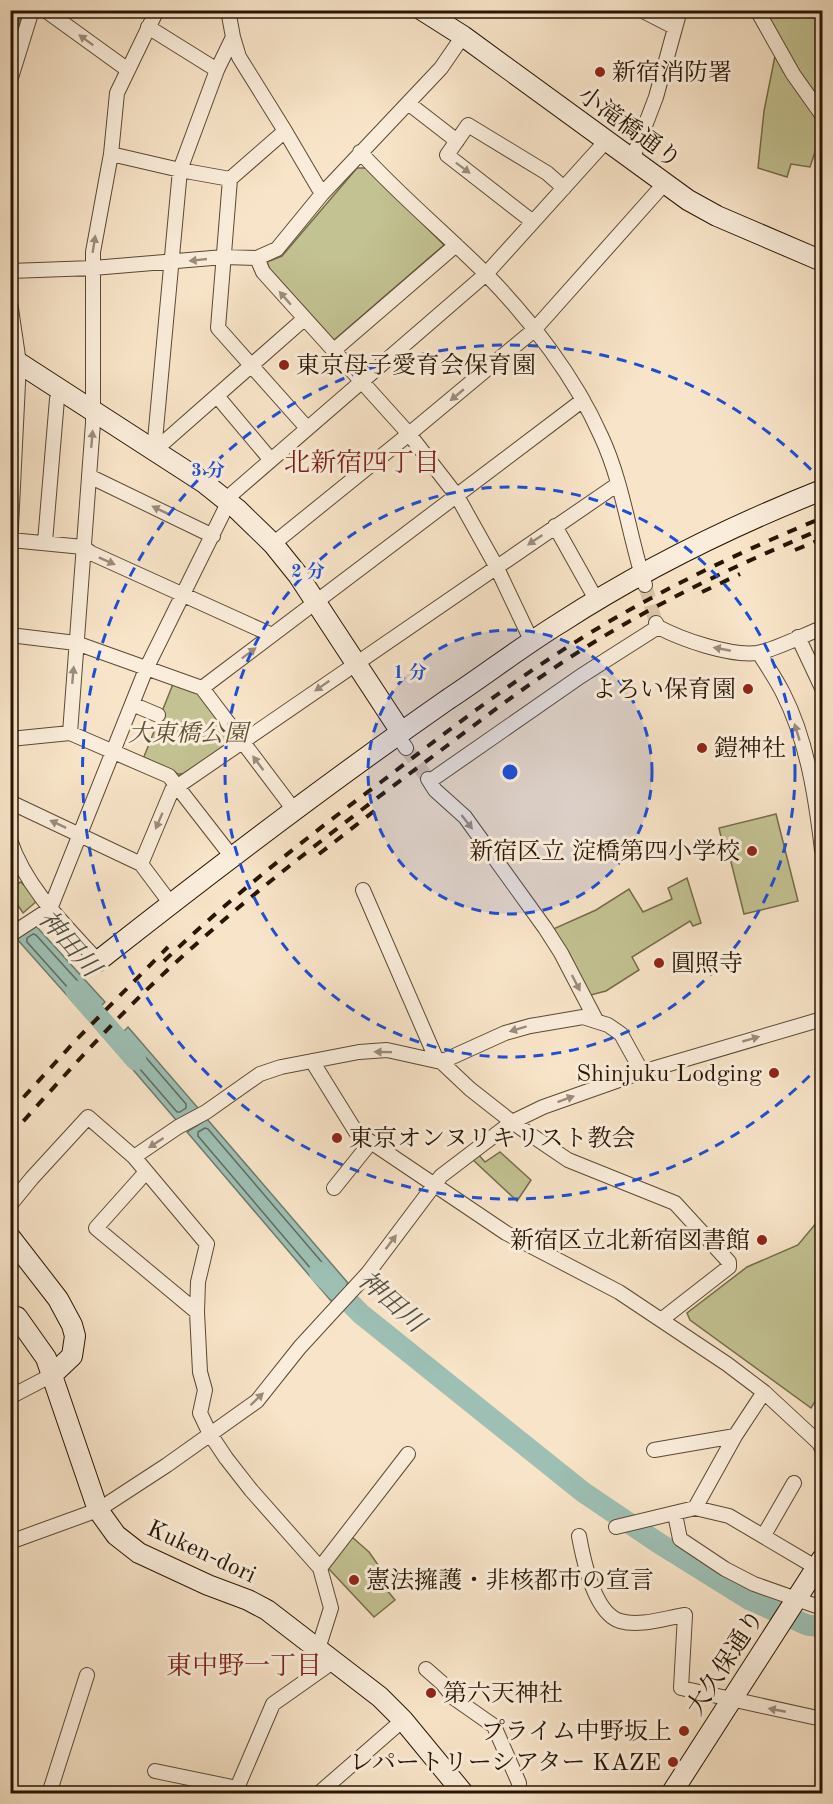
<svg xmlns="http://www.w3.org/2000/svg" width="833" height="1804" font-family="'Old Standard TT','Noto Serif JP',serif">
<rect width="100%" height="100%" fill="#f8e4c8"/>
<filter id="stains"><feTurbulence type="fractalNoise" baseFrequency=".00333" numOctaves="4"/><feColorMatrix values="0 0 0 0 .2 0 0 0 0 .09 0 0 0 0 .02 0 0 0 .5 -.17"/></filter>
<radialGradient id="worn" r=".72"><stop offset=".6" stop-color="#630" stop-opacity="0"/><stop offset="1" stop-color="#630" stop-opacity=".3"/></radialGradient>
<path fill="#c3c292" stroke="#756c4a" stroke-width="1.5" d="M765,11h57v91l-25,-34z
M775,56l47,68v22h-5l-7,21 -19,-3 -4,13 -29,-9 6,-57z
M357,168h10l77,77 -110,95 -65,-72 -2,-6 15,-6z
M173,684l25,9 32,41 -1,10 -42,30h-9l-35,-15z
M776,814l22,87 -54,13 -16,-64h-4l-5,-22z
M687,878l14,45 -8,3 -3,-5 -58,36 7,13 -33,21 -19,5 -36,-66 45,-20 33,-21 14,23 29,-13 -4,-11z
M21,882l17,18 -15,13 -12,-18 -1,-8z
M500,1152l31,28 -14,21 -46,-43 6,-5 8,9z
M822,1216v174l-11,18 -121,-88 -3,-7 60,-46 51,-22z
M352,1537l17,15 14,20 -6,6 18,22 -21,17 -46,-49z"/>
<path fill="#9dbfb4" stroke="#6e7b6d" stroke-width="1.5" d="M36,926l69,76 -17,17 -72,-81z
M128,1027l70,81 -21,13 -66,-77z
M207,1119l141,164 -17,18 -144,-169z"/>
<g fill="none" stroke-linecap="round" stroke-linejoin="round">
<path stroke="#626a5c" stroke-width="1.5" d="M33,934l3,1 59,65v3l-5,5h-4l-59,-66v-4z
M126,1038l4,1 56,65v4l-6,4h-3l-56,-65v-4z
M205,1128l3,1 130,152v3l-5,6h-4l-131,-154v-4z"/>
<path stroke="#6e7b6d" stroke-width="4" d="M14,45l7,-35
M10,865l6,11"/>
<path stroke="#9dbfb4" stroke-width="21" d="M76,991l60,69
M319,1272l42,42 222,178 74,50 93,58 57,25 15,2"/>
<path stroke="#d9c5aa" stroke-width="14" stroke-dasharray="14 7" stroke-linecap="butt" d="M645,585l11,38
M406,748l22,31"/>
<g stroke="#5b4934" stroke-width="16">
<path id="street" d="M45,10l83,60
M641,10l33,17
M757,10l36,64 29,41
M148,27l69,43
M233,37l6,20 46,74
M10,81l22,-71
M408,103l49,38
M360,152c39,43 84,80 125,121 45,46 90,104 116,163 22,47 28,100 44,149
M632,160l24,-63 24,-87
M230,179l-12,149 89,100
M322,194l119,-126 22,-32
M533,222l-86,-67 21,-30 79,48 17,15
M257,258l6,14 146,162 48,62 39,70 36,76
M10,271l83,-3 131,-11 33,1 20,-9 45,-55 -37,-63 -55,48 -50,-9 -69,-16 6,-61 40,-83
M10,302l9,61 -9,184
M333,351l123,-106
M217,396l53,63
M154,451l26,-281 37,-100 16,-33 -5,-27
M154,451l150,-132
M89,476l124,60
M555,526l42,75
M11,540l72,7 8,6 181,82
M45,542l12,-143 5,-8
M273,544l136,-110 125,-104 130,-146
M656,623l2,4c25,13 71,29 99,26 15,-2 49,-19 65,-25
M10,635l66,8 126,45 92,122
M798,637l24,51
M759,653c8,13 17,26 24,40 24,47 33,105 39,157
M202,688l381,-288
M132,704l26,11
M70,733l23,-310v-171l18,-98
M397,735l9,13
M10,739l60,-6 99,43 63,81
M428,779l7,11 30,27 80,111 16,25 35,67
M430,781l151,-105 77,-49
M10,802l131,62 30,40
M10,840c16,48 54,84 88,121
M141,864l31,-74 6,-4 440,-302
M363,890l72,166 35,33 42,33 56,38 107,43 54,59v5l-68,53
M10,935l40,-26 96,-240 87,-176 253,-219 120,-133
M312,1061l44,71 150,101 113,59 108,72 37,28 55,51 3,6
M134,1157l44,-30 28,-15 54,-38 21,-7 78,-15 28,-2 54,12 64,-29 25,-7 53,-9 25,8 13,9 21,38
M146,1172l-50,56 101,84 3,60 5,18 -5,23 10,21 16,24 25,32 69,78 11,40 -13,41
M334,1188l37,-46
M10,1205l22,-27 56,-61 46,40 73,87 -9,38 -1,30
M10,1397l42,-22
M654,1450l81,-14
M695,1508l40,-72 29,-44
M675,1514l5,25 45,30 29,15 68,24
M616,1527l79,-19 34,8 88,52
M764,1535l30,-52
M579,1536c4,22 15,77 41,85 20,6 45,-3 65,-6l-4,73 141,31
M10,1542l88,-32 69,-45 90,-64 43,-54 68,-74 73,-97 71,-54 31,-15 99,-35 180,-53
M320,1568l88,-114
M426,1669l16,14 12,15 40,28 25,57 -1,11
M155,1771l82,17 36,-84 61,-43
M49,1794l38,-119
M318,1794l85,-74"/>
</g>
<g stroke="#271503" stroke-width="22">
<path id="secondary" d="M422,10l41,26 225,164 29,16 105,45
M19,363l184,119 34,27 36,35 25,31 103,157
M98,961c114,-90 230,-178 349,-261 38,-25 74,-53 113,-77 82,-53 171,-97 262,-133
M10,1237l48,62 14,26 3,11 -3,20 -20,19
M10,1321l7,-4 29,41 52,152 18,25 23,18 69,32 40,15 19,10 113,87 23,23 61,74
M671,1794l151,-235"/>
</g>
<use href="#street" stroke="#faeddb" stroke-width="14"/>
<use href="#secondary" stroke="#faeddb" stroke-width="20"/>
<path stroke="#271503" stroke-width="4" stroke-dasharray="10 10" stroke-linecap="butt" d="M795,550l27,-11
M702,592l38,-18
M319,854l59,-46
M164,961c68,-65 142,-123 217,-179 55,-42 110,-85 168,-123 86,-57 178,-102 273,-141
M10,1112l67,-73 91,-92
M10,1136c53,-59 105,-118 163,-171 75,-69 155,-130 236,-191 48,-35 95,-73 145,-106 84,-57 175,-100 268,-139"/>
</g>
<defs><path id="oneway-solid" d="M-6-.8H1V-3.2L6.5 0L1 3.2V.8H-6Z" transform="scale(1.5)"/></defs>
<g fill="#9b8c7a">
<use href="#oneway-solid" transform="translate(86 40) rotate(-144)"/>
<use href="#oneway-solid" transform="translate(463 168) rotate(37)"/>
<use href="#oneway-solid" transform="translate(94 244) rotate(-81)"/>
<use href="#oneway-solid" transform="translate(198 260) rotate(174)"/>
<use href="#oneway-solid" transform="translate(285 298) rotate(-131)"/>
<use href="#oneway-solid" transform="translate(457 395) rotate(140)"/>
<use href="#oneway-solid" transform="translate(92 439) rotate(-85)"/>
<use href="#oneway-solid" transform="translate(160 510) rotate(-154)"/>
<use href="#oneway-solid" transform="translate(535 540) rotate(146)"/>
<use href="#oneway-solid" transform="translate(107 561) rotate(24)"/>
<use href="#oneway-solid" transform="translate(722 649) rotate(-169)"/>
<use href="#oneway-solid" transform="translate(249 653) rotate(-37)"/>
<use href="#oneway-solid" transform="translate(73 675) rotate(-85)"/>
<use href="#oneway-solid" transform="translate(322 686) rotate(145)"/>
<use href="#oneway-solid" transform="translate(797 732) rotate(-107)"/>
<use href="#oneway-solid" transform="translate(258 763) rotate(-127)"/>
<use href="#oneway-solid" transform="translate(159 821) rotate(113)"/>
<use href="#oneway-solid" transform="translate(467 822) rotate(52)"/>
<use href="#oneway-solid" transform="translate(58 824) rotate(-155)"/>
<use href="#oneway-solid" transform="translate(576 983) rotate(63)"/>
<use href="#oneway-solid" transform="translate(518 1029) rotate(163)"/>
<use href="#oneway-solid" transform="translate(751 1039) rotate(-16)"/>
<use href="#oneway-solid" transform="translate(383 1052) rotate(-179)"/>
<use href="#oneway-solid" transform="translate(566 1099) rotate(-20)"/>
<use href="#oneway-solid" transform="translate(156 1143) rotate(147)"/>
<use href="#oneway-solid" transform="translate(391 1242) rotate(-53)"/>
<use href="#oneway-solid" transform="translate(257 1399) rotate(-44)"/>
<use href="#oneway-solid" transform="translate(777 1710) rotate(-169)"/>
</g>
<circle cx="510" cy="772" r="142" fill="#1d4ed8" fill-opacity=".12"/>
<g fill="none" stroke="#1d4ed8" stroke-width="3" stroke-dasharray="10 8">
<circle cx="510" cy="772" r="142"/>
<circle cx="510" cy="772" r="285"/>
<path d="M822 1063A427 427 0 1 1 822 481"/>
</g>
<g fill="#8f2418" stroke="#faeddb" stroke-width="2">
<circle cx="600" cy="72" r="6"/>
<circle cx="284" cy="365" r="6"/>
<circle cx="748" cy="689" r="6"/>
<circle cx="702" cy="748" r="6"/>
<circle cx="752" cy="851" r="6"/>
<circle cx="659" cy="963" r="6"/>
<circle cx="774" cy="1073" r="6"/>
<circle cx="337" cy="1138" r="6"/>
<circle cx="762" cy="1240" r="6"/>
<circle cx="354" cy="1580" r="6"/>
<circle cx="431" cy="1693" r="6"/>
<circle cx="684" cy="1731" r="6"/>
<circle cx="673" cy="1762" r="6"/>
</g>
<g text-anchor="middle" stroke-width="6" stroke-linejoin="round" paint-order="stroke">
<g font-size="24" fill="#271503" stroke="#faeddb" text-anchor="start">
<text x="612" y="80">新宿消防署</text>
<text x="296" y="373">東京母子愛育会保育園</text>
<text x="736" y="697" text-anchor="end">よろい保育園</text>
<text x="714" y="756">鎧神社</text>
<text x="740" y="859" text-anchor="end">新宿区立 淀橋第四小学校</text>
<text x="671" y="971">圓照寺</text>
<text x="762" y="1081" text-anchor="end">Shinjuku Lodging</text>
<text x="349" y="1146">東京オンヌリキリスト教会</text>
<text x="750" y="1248" text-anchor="end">新宿区立北新宿図書館</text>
<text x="366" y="1588">憲法擁護・非核都市の宣言</text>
<text x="443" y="1701">第六天神社</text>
<text x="672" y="1739" text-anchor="end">プライム中野坂上</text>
<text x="661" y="1770" text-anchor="end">レパートリーシアター KAZE</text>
</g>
<g font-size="24" fill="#271503" stroke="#faeddb">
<text transform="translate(630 127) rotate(36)" y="8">小滝橋通り</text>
<text transform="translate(202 1551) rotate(25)" y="8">Kuken-dori</text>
<text transform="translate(725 1662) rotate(-57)" y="8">大久保通り</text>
</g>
<g font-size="24" font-style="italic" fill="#5e5235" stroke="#faeddb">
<text x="188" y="741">大東橋公園</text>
</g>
<g font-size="26" fill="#7a1f14" stroke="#faeddb">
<text x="362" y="471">北新宿四丁目</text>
<text x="244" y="1674">東中野一丁目</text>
</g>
<g font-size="26" font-style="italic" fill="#505041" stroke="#faeddb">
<text transform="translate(70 943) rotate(49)" y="9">神田川</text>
<text transform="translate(392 1301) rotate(41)" y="9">神田川</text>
</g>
</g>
<circle cx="510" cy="772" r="9" fill="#1d4ed8" stroke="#faeddb" stroke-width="3"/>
<g font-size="18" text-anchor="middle" font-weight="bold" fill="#1d4ed8" stroke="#faeddb" stroke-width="6" stroke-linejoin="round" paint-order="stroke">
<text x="208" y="476">3 分</text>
<text x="308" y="577">2 分</text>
<text x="410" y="678">1 分</text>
</g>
<rect width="833" height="1804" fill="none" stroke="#f8e4c8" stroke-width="36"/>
<rect x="12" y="12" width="809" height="1780" fill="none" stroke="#271503" stroke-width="3"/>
<rect x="18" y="18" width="797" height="1768" fill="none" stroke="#271503" stroke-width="1.5"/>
<rect width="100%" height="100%" filter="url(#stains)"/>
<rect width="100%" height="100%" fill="url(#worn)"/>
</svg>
